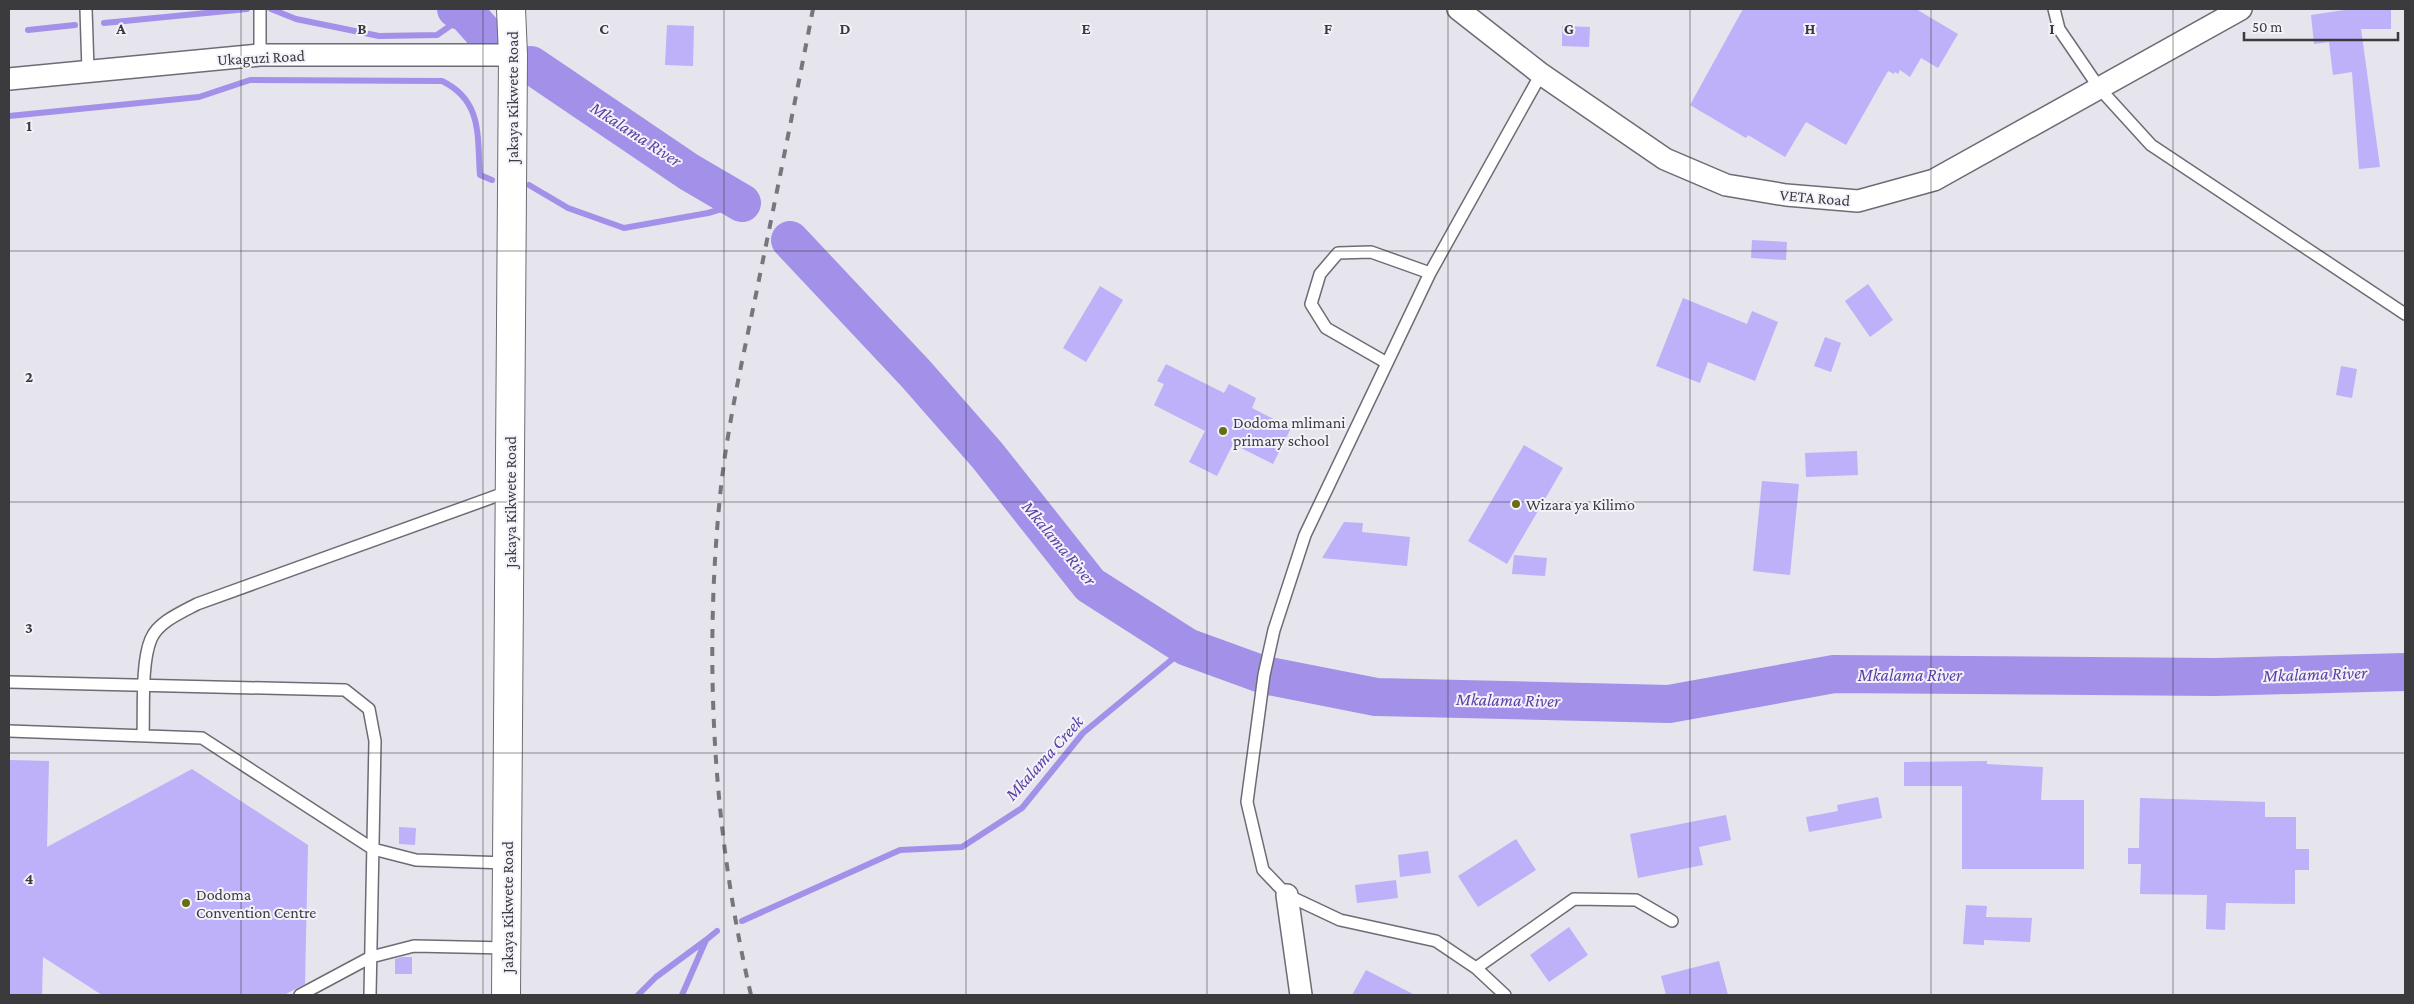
<svg xmlns="http://www.w3.org/2000/svg" width="2414" height="1004" font-family="'Crimson Pro',serif">
<rect width="100%" height="100%" fill="#e6e4ed"/>
<g fill="none" stroke-linecap="round" stroke-linejoin="round">
<path stroke="#a290e9" stroke-width="6" d="M271,9l25,10 83,17 58,-1 30,-21
M104,23l143,-14
M28,30l47,-5
M9,116l190,-19 51,-17 192,1c41,20 35,55 38,94l12,5
M529,185l39,23 56,20 84,-15 34,-10
M742,921l158,-71 62,-3 60,-39 61,-75 104,-86
M638,995l18,-18 50,-37
M682,995l24,-55 11,-9"/>
<path stroke="#a290e9" stroke-width="38" d="M456,9l11,5 17,19
M531,65l158,107 53,31
M790,240l126,134 71,81 103,130 97,62 77,28 112,22 293,7 165,-30 381,3 190,-5"/>
</g>
<path fill="#beb0f9" d="M1743,9h173l42,25 -20,34 -17,-10 -11,19 -10,-7 -2,4 -3,-2 -1,2 -6,-3 -42,74 -40,-23 -21,35 -37,-22 -2,3 -56,-33z
M2351,9h40v20h-30l19,138 -21,2 -7,-97 -19,3 -4,-33 -15,2 -3,-29z
M667,25l27,1 -1,40 -28,-1z
M1562,26l28,1 -1,20 -27,-1z
M1752,240l35,2 -1,18 -35,-2z
M1868,284l25,36 -23,17 -25,-36z
M1100,286l23,14 -37,62 -23,-14z
M1683,298l64,26 5,-13 26,11 -23,59 -47,-19 -8,21 -44,-17z
M1825,337l16,6 -10,29 -17,-6z
M1166,364l58,29 5,-9 27,14 -4,10 39,20 -18,36 -40,-20 -16,32 -28,-14 16,-31 -51,-26 10,-21 -7,-3z
M2341,366l16,3 -5,29 -16,-3z
M1524,445l39,23 -56,96 -39,-23z
M1857,451l1,24 -52,2 -1,-24z
M1762,481l37,3 -9,91 -37,-4z
M1344,522l19,1 -1,9 48,5 -3,29 -85,-8z
M1514,555l33,3 -2,18 -33,-2z
M9,760l40,1 -2,86 145,-78 116,76 -3,139 -21,11h-182l-59,-38 -1,38h-33z
M1987,761v3l56,3 -2,33h43v69h-122v-83h-58v-24z
M1878,797l4,21 -73,14 -3,-15 32,-6 -1,-6z
M2140,798l125,4v15h31v32h13v21h-14v34l-69,-1 -1,27 -19,-1 1,-34 -67,-1 1,-30h-13v-16h11z
M1726,815l5,25 -32,7 4,18 -65,13 -8,-44z
M399,827l17,1 -1,17 -16,-1z
M1516,839l20,31 -58,37 -20,-31z
M1428,851l3,22 -31,4 -2,-22z
M1396,880l2,18 -41,5 -2,-18z
M1966,905l21,1 -1,11 46,1 -2,24 -46,-2v5l-21,-1z
M1569,927l19,28 -39,27 -19,-27z
M402,957h10v17h-17v-15z
M1719,961l9,34h-62l-5,-19z
M1366,970l49,25h-63z"/>
<g fill="none" stroke-linecap="round" stroke-linejoin="round">
<g stroke="#6d6c74" stroke-width="14">
<path id="lane" d="M86,9l2,61
M2054,9l5,20 41,60 51,56 254,169
M260,55v-46
M1387,363l-61,-35 -15,-24 9,-30 18,-21 33,-1 59,21
M9,682l336,8 24,19 6,32 -5,254
M9,731l193,7 171,111 43,11 91,3
M143,736c1,-26 -2,-74 8,-97 7,-17 31,-27 46,-35l313,-113
M1476,968l98,-69 62,1 36,21
M300,995l71,-38 43,-11 93,2
M1505,995l-29,-27 -40,-27 -96,-21 -53,-25 -24,-25 -16,-68 17,-127 10,-45 31,-95 125,-262 111,-199"/>
</g>
<g stroke="#6d6c74" stroke-width="24">
<path id="street" d="M1458,9l83,65 124,85 61,26 60,10 72,6 76,-21 307,-171
M9,79l251,-24h253
M1287,895l14,100"/>
</g>
<g stroke="#6d6c74" stroke-width="30">
<path id="secondary" d="M506,995l7,-940 -2,-46"/>
</g>
<use href="#lane" stroke="#fff" stroke-width="11"/>
<use href="#street" stroke="#fff" stroke-width="21"/>
<use href="#secondary" stroke="#fff" stroke-width="28"/>
<path stroke="#77767b" stroke-width="4" stroke-dasharray="9 9" stroke-linecap="butt" d="M751,995c-37,-158 -47,-326 -32,-488 6,-69 21,-136 35,-203 20,-98 40,-197 59,-295"/>
</g>
<path fill="none" stroke="#3b3b3e" stroke-width="1" stroke-opacity="0.55" d="M241,9v986M483,9v986M724,9v986M966,9v986M1207,9v986M1448,9v986M1690,9v986M1931,9v986M2173,9v986M9,251h2396M9,502h2396M9,753h2396"/>
<g fill="#6a6e12" stroke="#f3f2fa" stroke-width="2">
<circle cx="1223" cy="431" r="5"/>
<circle cx="1516" cy="504" r="5"/>
<circle cx="186" cy="903" r="5"/>
</g>
<g text-anchor="middle" stroke-width="4" stroke-linejoin="round" paint-order="stroke">
<g font-size="16" fill="#3b3b3e" stroke="#f3f2fa">
<text transform="translate(261 57) rotate(-3)" y="6">Ukaguzi Road</text>
<text transform="translate(512 97) rotate(-90)" y="6">Jakaya Kikwete Road</text>
<text transform="translate(1815 197) rotate(5)" y="6">VETA Road</text>
<text transform="translate(510 502) rotate(-90)" y="6">Jakaya Kikwete Road</text>
<text transform="translate(507 907) rotate(-90)" y="6">Jakaya Kikwete Road</text>
</g>
<g font-size="16" fill="#3b3b3e" stroke="#f3f2fa" text-anchor="start">
<text x="1233" y="428">Dodoma mlimani<tspan x="1233" dy="18">primary school</tspan></text>
<text x="1526" y="510">Wizara ya Kilimo</text>
<text x="196" y="900">Dodoma<tspan x="196" dy="18">Convention Centre</tspan></text>
</g>
<g font-size="18" font-style="italic" fill="#5c3ea5" stroke="#f3f2fa">
<text transform="translate(636 134) rotate(33)" y="6">Mkalama River</text>
<text transform="translate(1059 543) rotate(50)" y="6">Mkalama River</text>
<text transform="translate(2315 674) rotate(-2)" y="6">Mkalama River</text>
<text x="1910" y="681">Mkalama River</text>
<text transform="translate(1508 700) rotate(1)" y="6">Mkalama River</text>
<text transform="translate(1044 758) rotate(-48)" y="6">Mkalama Creek</text>
</g>
</g>
<g font-size="16" text-anchor="middle" font-weight="bold" fill="#3b3b3e" stroke="#f3f2fa" stroke-width="4" stroke-linejoin="round" paint-order="stroke">
<text x="121" y="34">A</text>
<text x="362" y="34">B</text>
<text x="604" y="34">C</text>
<text x="845" y="34">D</text>
<text x="1086" y="34">E</text>
<text x="1328" y="34">F</text>
<text x="1569" y="34">G</text>
<text x="1810" y="34">H</text>
<text x="2052" y="34">I</text>
<text x="29" y="131">1</text>
<text x="29" y="382">2</text>
<text x="29" y="633">3</text>
<text x="29" y="884">4</text>
</g>
<rect width="2414" height="1004" fill="none" stroke="#3b3b3e" stroke-width="20"/>
<path d="M2244 32v8h154v-8" fill="none" stroke="#3b3b3e" stroke-width="2.5"/>
<text x="2252" y="32" font-size="15" fill="#3b3b3e" stroke="#f3f2fa" stroke-width="4" paint-order="stroke">50 m</text>
</svg>
